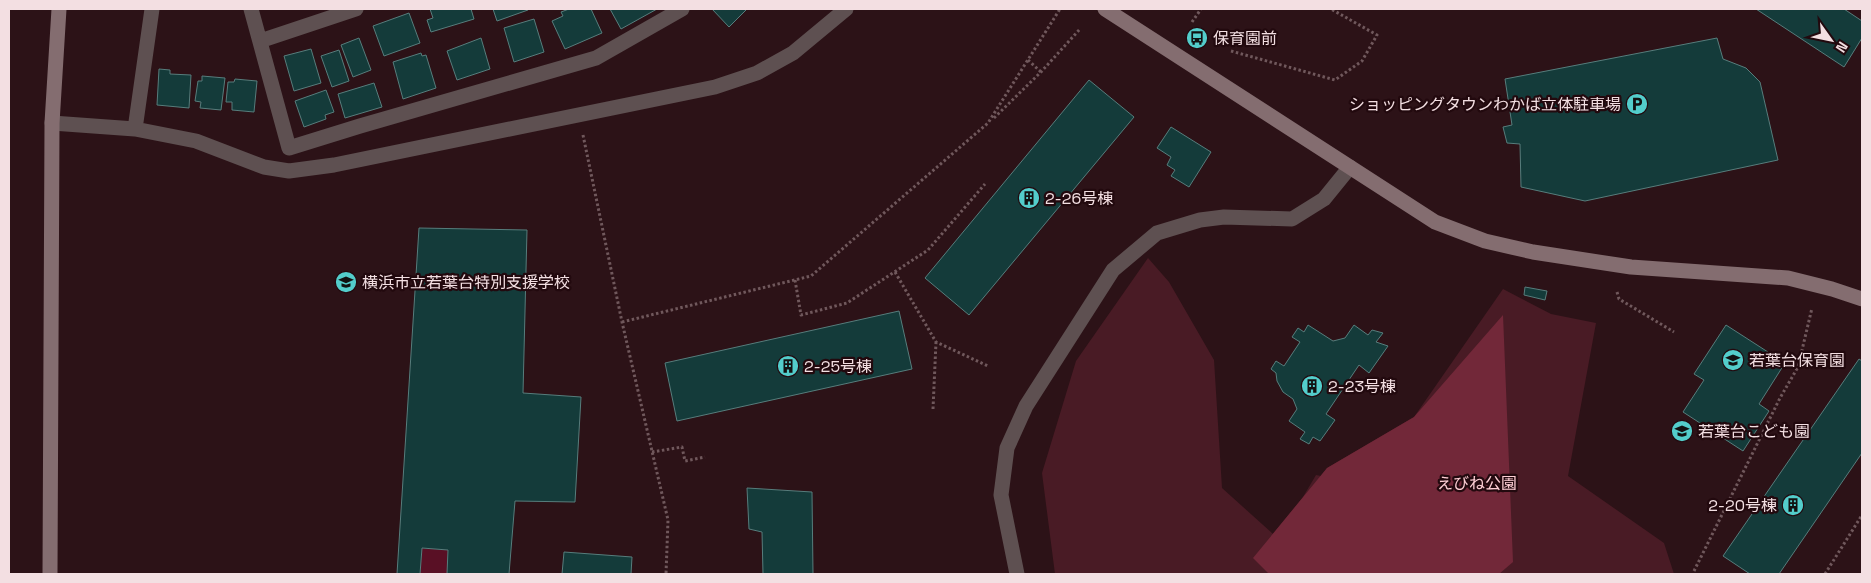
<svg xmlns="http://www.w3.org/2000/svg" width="1871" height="583" font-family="'Space Grotesk','Noto Sans JP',sans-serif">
<rect width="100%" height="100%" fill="#2c1217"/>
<path fill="#491b25" d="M1148,258l21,24 45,78 8,128 51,46 30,-37 13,-22 5,1 6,-8 87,-51 89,-128 48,25 45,9 -28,153 96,67 10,31h-619l-13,-101 34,-112z"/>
<path fill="#722839" d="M1503,315l10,247 -14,12h-230l-16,-16 74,-90 87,-51z"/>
<path fill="#591025" d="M422,548l26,2 -1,24h-27z"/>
<path fill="#143b3a" stroke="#577d7c" d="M430,9h41l3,10 -43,13 -4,-12 6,-2z
M493,9h35v1l-31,11z
M569,9h22l11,24 -37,16 -13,-28 11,-5 -2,-4z
M610,9h47l-36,20z
M712,9h35l-18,18z
M1756,9h88l18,12v17l-18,29z
M409,13l11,30 -36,13 -11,-30z
M534,19l10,33 -30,10 -10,-34z
M359,38l12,32 -18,7 -12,-32z
M481,38l9,31 -33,11 -10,-29z
M1717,38l6,21 23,9 14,14 18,78 -193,41 -64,-14 -1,-43 -13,-1 -4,-16 9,-2 -7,-46z
M311,49l10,34 -27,8 -10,-35z
M339,50l10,31 -17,6 -11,-31z
M421,53l1,3 4,-1 10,33 -33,11 -10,-37z
M159,69l11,1v4l21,1 -2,33 -32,-3z
M202,76l23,2 -4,32 -21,-2 1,-6 -6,-1 3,-20h4z
M235,79l22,2 -3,31 -22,-2v-8h-6l2,-20h6z
M1089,80l45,37 -165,198 -44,-37z
M374,83l8,24 -37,11 -7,-24z
M326,90l8,22 -9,3 1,4 -22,8 -9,-26z
M1171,127l40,25 -22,35 -18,-11 4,-6 -8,-5 4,-8 -14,-9z
M419,228l108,2 -4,163 58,4 -6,105 -60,-1 -6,73h-62l1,-24 -26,-2 -2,26h-23z
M1525,287l22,4 -2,9 -21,-5z
M899,311l13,58 -235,52 -12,-58z
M1308,325l25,16 12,-3 9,-13 14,10 4,-5 11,3 -7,9 12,4 -19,27 -10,-8 -33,49 9,6 -15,21 -7,-4 -4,7 -9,-5 5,-7 -16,-11 8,-12 -4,-10 -10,-7 -6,-11 -1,-8 -5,-4 5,-8 8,5 16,-24 -8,-5 6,-9 6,4z
M1726,325l59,38 -26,41 10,7 -26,40 -60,-39 21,-32 -10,-6z
M1859,359l3,2v92l-83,121h-29l-27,-18z
M747,488l65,4 1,82h-50l-1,-42 -13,-3z
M564,552l68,5 -1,17h-69z"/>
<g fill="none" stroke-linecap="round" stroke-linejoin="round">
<path stroke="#70585c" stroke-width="3" stroke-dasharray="2.5 2.5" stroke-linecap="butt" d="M1192,22l9,-13
M1231,51l104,29 27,-19 15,-26 -46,-26
M1028,60l13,12
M994,118l47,-46 39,-43
M583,135l39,187 46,198 -2,54
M895,272l41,70 52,24
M795,280l6,35 46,-12 81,-53 57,-66
M1617,292l2,7 55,33
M622,322l189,-46 177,-153 72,-114
M933,409l3,-67
M652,452l30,-5 3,14 20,-4
M1694,571l86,-173 18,-31 14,-59
M1825,574l37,-59"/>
<path stroke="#5e5051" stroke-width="15" d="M251,9l38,139 71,-22 236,-68 86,-49
M260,41l96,-32
M52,123l83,6 61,12 68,26 25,4 45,-6 381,-78 42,-14 36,-20 53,-44
M135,129l17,-120
M1017,574l-16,-79 6,-47 19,-42 87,-136 44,-37 43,-13 24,-3 68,2 32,-20 26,-32"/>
<path stroke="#846d70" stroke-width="15" d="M1105,9l330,213 50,19 48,11 98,15 157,11 44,11 30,10
M50,574l2,-451 7,-114"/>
</g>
<defs>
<g id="bus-disc" transform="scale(1.125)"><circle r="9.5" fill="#53cdcb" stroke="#22090e"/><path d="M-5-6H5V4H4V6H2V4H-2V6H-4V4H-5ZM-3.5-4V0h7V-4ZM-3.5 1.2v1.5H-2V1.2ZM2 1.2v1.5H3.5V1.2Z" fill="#111"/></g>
<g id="parking-disc" transform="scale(1.125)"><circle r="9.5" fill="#53cdcb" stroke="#22090e"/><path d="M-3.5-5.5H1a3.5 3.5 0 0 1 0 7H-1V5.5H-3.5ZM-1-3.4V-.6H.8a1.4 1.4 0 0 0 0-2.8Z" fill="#111"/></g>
<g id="building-disc" transform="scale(1.125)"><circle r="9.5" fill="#53cdcb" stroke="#22090e"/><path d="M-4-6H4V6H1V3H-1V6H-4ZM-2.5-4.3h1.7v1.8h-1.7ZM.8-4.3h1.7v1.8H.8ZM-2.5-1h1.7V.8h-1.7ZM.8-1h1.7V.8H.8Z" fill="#111"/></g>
<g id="school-disc" transform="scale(1.125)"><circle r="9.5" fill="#53cdcb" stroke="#22090e"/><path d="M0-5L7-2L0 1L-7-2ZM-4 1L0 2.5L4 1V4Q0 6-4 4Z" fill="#111"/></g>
</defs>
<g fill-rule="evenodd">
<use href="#bus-disc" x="1197" y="38"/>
<use href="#parking-disc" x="1637" y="104"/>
<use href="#building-disc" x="1029" y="198"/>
<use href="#school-disc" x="346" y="282"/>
<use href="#school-disc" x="1733" y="360"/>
<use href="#building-disc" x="788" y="366"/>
<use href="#building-disc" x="1312" y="386"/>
<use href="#school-disc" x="1682" y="431"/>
<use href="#building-disc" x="1793" y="505"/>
</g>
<g text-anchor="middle" stroke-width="4.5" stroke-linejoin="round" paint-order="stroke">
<g font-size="16" fill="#f3dfe2" stroke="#22090e" text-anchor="start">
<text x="1213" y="44">保育園前</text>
<text x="1621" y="110" text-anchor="end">ショッピングタウンわかば立体駐車場</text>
<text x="1045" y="204">2-26号棟</text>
<text x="362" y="288">横浜市立若葉台特別支援学校</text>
<text x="1749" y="366">若葉台保育園</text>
<text x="804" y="372">2-25号棟</text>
<text x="1328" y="392">2-23号棟</text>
<text x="1698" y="437">若葉台こども園</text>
<text x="1777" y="511" text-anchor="end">2-20号棟</text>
</g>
<g font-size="16" fill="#fecfd5" stroke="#22090e">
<text x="1477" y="489">えびね公園</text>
</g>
</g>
<rect width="1871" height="583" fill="none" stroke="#f3dfe2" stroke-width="20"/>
<g transform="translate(1831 40) rotate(123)" stroke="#22090e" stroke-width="4" paint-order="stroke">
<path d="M0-4L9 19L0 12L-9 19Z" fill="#f3dfe2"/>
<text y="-8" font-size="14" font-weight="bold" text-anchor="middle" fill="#f3dfe2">N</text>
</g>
</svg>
